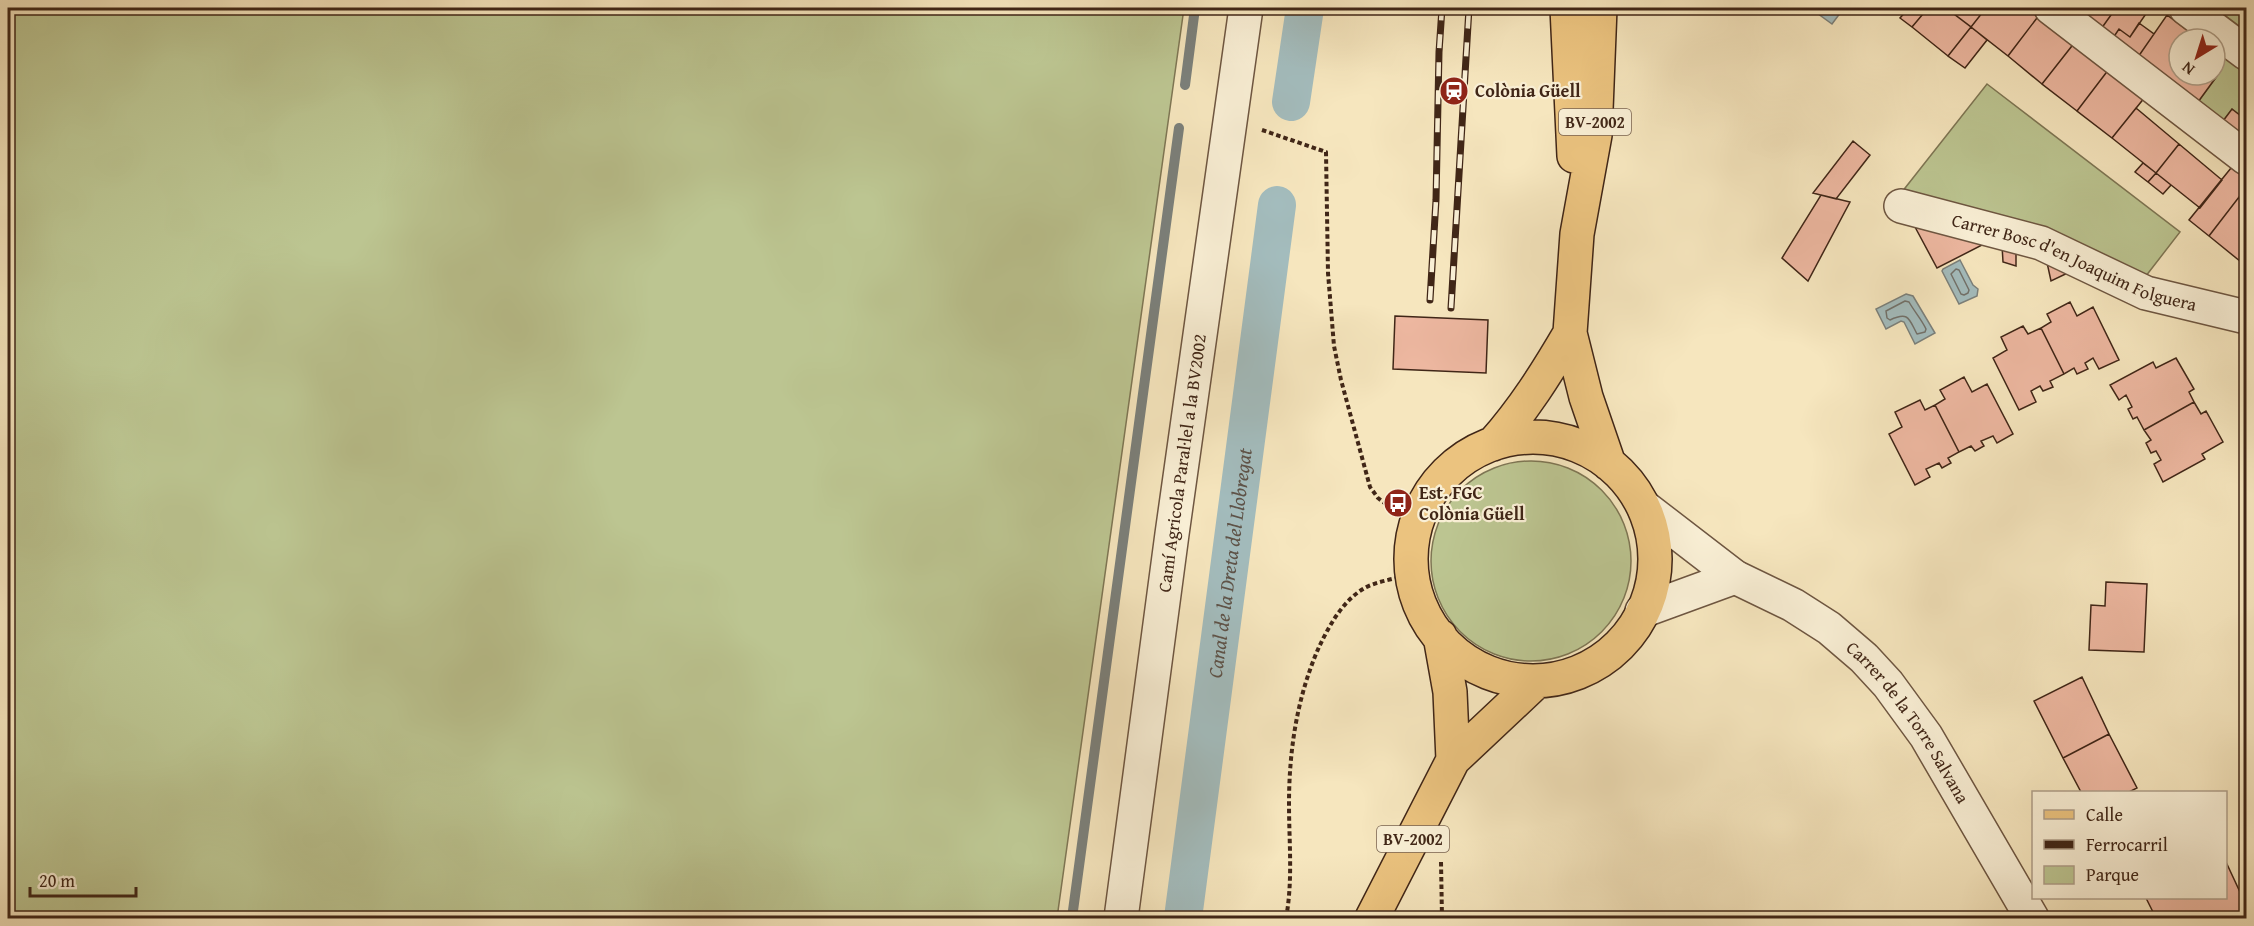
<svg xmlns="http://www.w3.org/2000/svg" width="2254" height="926" font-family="'Gentium Book Plus',serif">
<rect width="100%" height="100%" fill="#f6e6be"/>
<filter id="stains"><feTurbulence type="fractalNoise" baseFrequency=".00333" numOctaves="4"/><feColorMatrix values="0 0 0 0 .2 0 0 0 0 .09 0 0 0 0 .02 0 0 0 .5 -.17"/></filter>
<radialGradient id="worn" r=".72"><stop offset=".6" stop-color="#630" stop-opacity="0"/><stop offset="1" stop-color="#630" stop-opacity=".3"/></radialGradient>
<path fill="#bcc591" stroke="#7e7654" stroke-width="1.5" d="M8,8h1176l-127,910h-1049z
M2215,8h31v23z
M2215,51l31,23v46l-14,-11 -9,12 -25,-19 19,-26 -2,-2z
M1987,84l193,148 -38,49 -244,-84z
M1431 561a100 100 0 1 1 200 0a100 100 0 1 1-200 0Z"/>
<path fill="#a3bcbd" stroke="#7b807b" stroke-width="1.5" d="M1810,8h34l-12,16z
M1960,260l13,25 5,4 -1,7 -18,8 -17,-33 1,-2z
M1906,294l7,2 22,37 -20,11 -11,-22 -3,-1 -15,8 -10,-20z"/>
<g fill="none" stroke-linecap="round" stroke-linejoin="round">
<path stroke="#72716a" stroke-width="1.5" d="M1956,269l3,1 10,20 -1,3 -4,2 -3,-1 -10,-20z
M1905,301l4,1c5,9 13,18 17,27l-1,3 -8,2c-8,-15 -8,-23 -27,-14l-3,-2 -1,-7z"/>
<path stroke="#7b807b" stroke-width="10" d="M1185,85l10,-77
M1072,918l107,-790"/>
<g stroke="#a3bcbd" stroke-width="38">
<path d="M1291,102l14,-94"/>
<path id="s1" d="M1183,918l94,-713"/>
</g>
</g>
<path fill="#edb7a0" stroke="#402617" stroke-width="1.5" d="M1909,8h19l-16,19 -12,-9z
M1928,8h18l25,19 -23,29 -36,-29z
M1946,8h40l-15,19z
M1986,8h46l8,6 -32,42 -37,-29z
M2074,8h42l-15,21z
M2116,8h34l-20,29 -11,-8 -6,9 -12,-9z
M2040,14l35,28 -33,42 -34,-28z
M2167,15l32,24h-20v36l36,-1 2,2 -19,26 -60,-45z
M2139,23l15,11 -16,23 -25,-19 6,-9 11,8z
M1971,27l16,13 -22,28 -17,-12z
M2075,42l34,27 -32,42 -35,-27z
M2109,69l36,28 -33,41 -35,-27z
M2136,108l43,36 -23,29 -44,-35z
M2232,109l14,11v10l-3,6 -20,-15z
M1853,141l17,14 -34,44 -23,-6z
M2179,144l43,36 -22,28 -44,-35z
M2143,163l13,10 -8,9 -13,-10z
M2231,168l15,10v10l-37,48 -20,-16z
M2156,173l15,12 -8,9 -15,-12z
M1821,195l29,7 -42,79 -26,-23z
M2239,197l7,6v63l-37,-30z
M1915,227l69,17 -47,24z
M2002,245l14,5v16l-13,-4z
M2046,258l30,11 -25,12z
M2070,302l7,14 16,-9 26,53 -20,9 -6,-11 -8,5 3,6 -11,5 -3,-6 -10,6 -23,-46 10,-6 -4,-8z
M1395,316l93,4 -2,53 -93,-4z
M2023,326l5,8 13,-6 23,46 -14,7 3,6 -10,4 -3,-5 -9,5 5,11 -17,8 -26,-52 14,-8 -6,-13z
M2176,358l18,31 -5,3 5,10 -50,28 -7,-13 -4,2 -5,-10 4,-2 -6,-12 -7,5 -9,-15 43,-23 3,6z
M1964,377l8,15 15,-8 26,50 -16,9 -4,-7 -12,5 3,5 -9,5 -4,-5 -12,6 -24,-47 10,-6 -5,-9z
M1920,400l5,10 10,-5 24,47 -11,6 3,5 -9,5 -3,-5 -13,6 4,8 -15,8 -26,-51 13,-7 -7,-15z
M2194,402l7,12 5,-3 17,31 -21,12 3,5 -42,23 -9,-18 7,-4 -5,-9 -5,2 -5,-10 5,-3 -7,-10z
M2106,582l41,2 -3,68 -55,-2 2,-45 14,1z
M2082,677l27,57 -46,24 -29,-57z
M2109,734l28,54 -8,4h-48l-18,-34z
M2226,862l20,43v6l-16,7h-74l-10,-20h80z"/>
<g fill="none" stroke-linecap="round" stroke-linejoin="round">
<g stroke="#6e5641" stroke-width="36">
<g id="street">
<path d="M2051,8l195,150"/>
<path d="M2186,8l60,45"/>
<path id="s2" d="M1901,206l140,37 105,50 100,24"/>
<path id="s3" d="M1644,507l91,70 58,28 36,23 35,30 24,26 38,52 106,182"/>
<path d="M1642,611l93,-34"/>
<path id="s4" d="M1121,918l51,-384 74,-526"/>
</g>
</g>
<g stroke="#402617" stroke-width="36">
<path id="primary" d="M1567,8l7,148
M1600,8l-5,127 -18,99 -7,99 16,64 23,67
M1411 559a122 122 0 1 1 244 0a122 122 0 1 1-244 0Z
M1493,444c31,-35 53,-70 77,-111
M1440,636l10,56 3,68
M1372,918l81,-158 84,-79"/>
</g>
<path stroke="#402617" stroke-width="4" stroke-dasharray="4.5 3" stroke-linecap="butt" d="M1262,130l64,22 2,121 6,73 7,34 29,107 8,11 37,28
M1441,862l1,56
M1286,918c7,-37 3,-76 3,-114 0,-54 8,-107 30,-157 10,-21 23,-45 44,-58 13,-8 33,-10 48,-15"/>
<use href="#street" stroke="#f9efd5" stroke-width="33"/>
<use href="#primary" stroke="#ebc37f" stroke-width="33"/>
<g stroke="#402617" stroke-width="7">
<path id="rail" d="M1430,300l6,-100 3,-148 3,-44
M1451,308l18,-300"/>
</g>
<use href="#rail" stroke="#f9efd5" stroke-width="4.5" stroke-dasharray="14" stroke-linecap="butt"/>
</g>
<defs>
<g id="station-disc" transform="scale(1.5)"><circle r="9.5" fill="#8f2418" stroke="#f9efd5"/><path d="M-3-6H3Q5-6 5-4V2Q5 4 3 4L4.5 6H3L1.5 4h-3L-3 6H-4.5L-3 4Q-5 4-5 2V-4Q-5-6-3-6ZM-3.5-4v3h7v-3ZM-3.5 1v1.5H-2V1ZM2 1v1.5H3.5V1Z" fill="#fff"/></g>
<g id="bus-disc" transform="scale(1.5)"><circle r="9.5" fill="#8f2418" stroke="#f9efd5"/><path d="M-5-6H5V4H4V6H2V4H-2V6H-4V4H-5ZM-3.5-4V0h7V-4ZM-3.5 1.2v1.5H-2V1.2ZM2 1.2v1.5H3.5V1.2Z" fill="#fff"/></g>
</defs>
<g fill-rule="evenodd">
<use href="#station-disc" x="1454" y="91"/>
<use href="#bus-disc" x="1398" y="503"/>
</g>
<g text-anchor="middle" stroke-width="4.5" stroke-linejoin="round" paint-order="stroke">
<g fill="#f9efd5" stroke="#786250" stroke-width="1.5">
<rect x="1559" y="109" width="72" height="26" rx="4.5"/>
<rect x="1377" y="826" width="72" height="26" rx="4.5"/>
</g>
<g font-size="16" font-weight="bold" fill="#402617">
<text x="1595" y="128">BV-2002</text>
<text x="1413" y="845">BV-2002</text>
</g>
<g font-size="18" font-weight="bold" fill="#402617" stroke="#f9efd5" text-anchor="start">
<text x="1475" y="97">Colònia Güell</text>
<text x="1419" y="499">Est. FGC<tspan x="1419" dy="21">Colònia Güell</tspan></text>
</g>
<g font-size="18" fill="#402617" stroke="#f9efd5">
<text dy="6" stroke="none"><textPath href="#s2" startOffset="183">Carrer Bosc d'en Joaquim Folguera</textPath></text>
<text dy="6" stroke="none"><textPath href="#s4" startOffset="459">Camí Agricola Paral·lel a la BV2002</textPath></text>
<text dy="6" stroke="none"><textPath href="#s3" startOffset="346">Carrer de la Torre Salvana</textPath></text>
</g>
<g font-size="20" font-style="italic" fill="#5e5349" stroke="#f9efd5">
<text dy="7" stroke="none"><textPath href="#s1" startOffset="358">Canal de la Dreta del Llobregat</textPath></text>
</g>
</g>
<rect width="2254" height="926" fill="none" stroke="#f6e6be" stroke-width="30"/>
<rect x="9" y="9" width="2236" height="908" fill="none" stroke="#402617" stroke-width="3"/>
<rect x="15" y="15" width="2224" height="896" fill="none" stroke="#402617" stroke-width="1.5"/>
<rect x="2032" y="791" width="195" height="108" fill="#f9efd5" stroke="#af9f89" stroke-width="1.5"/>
<rect x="2044" y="810" width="30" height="9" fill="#ebc37f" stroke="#af9f89" stroke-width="1.5"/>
<text x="2086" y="821" font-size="18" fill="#402617">Calle</text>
<rect x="2044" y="840" width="30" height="9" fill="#402617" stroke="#af9f89" stroke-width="1.5"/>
<text x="2086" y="851" font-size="18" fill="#402617">Ferrocarril</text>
<rect x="2044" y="866" width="30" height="18" fill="#bcc591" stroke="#af9f89" stroke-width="1.5"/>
<text x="2086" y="881" font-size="18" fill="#402617">Parque</text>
<g transform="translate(2197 57) rotate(218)"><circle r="28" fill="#f9efd5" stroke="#af9f89" stroke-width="1.5"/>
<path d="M0-4.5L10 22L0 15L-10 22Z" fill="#8f2418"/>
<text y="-9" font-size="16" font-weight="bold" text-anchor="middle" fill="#402617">N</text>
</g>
<path d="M30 887v9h106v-9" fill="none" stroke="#402617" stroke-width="3"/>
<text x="39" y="887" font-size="18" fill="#402617" stroke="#f9efd5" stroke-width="4.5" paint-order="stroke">20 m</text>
<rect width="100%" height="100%" filter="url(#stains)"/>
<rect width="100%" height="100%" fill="url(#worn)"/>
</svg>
